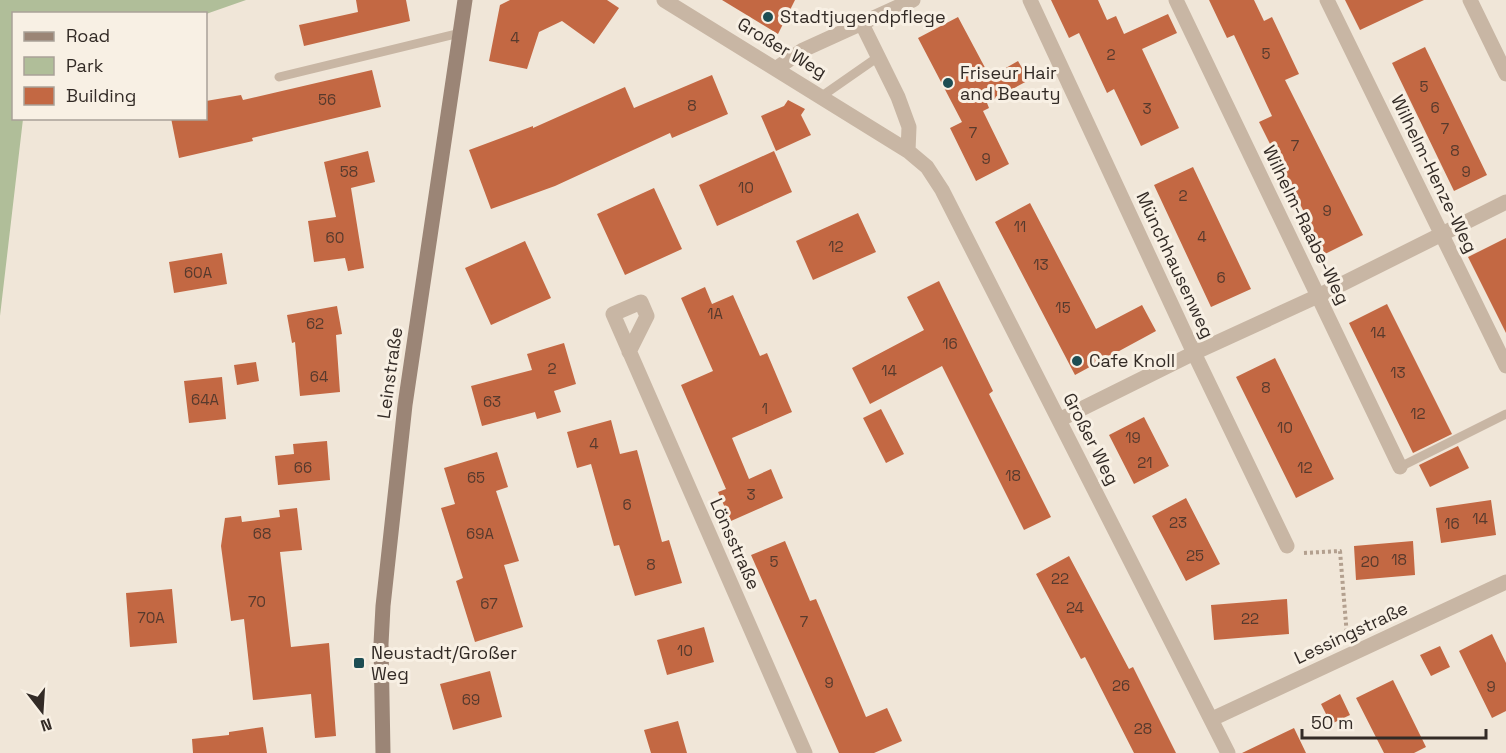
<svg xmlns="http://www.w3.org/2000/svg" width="1506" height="753" font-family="'Space Grotesk',sans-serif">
<rect width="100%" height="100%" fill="#f0e6d8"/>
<path fill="#b0be99" d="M0,0h246l-40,14h-192v104l9,1 -23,197z"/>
<path fill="#c36843" d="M356,0h50l4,21 -106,25 -5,-21 59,-13z
M510,0h97l12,8 -25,36 -32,-23 -23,11 -12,37 -38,-8 11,-56z
M722,0h73l-17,34z
M1051,0h47l9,20 9,-4 8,18 44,-20 9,19 -35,16 37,79 -38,18 -27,-57 -7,4 -28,-60 -10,5z
M1209,0h45l10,21 8,-4 27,57 -14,6 78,155 -38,19 -66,-132 13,-6 -38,-81 -7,3z
M1345,0h79l-64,30z
M958,17l32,60 28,-16 11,19 -42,23 2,5 -6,3 26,53 -33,17 -26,-53 12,-6 -44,-84z
M1425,47l62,128 -33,16 -62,-128z
M372,70l9,37 -129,31 1,3 -74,17 -8,-40h35v-17l35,-6 2,5z
M712,75l16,39 -56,24 -2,-5 -115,53 -64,23 -22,-59 64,-24v2l92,-41 9,21z
M788,100l17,9 -4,6 10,20 -35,16 -15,-35 23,-10z
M368,151l7,31 -24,6 13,80 -16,3 -3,-13 -31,4 -6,-41 28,-4 -12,-55z
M774,151l18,41 -75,34 -18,-41z
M1193,167l58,122 -40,18 -57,-122z
M654,188l28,61 -57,26 -28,-61z
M1030,203l66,126 46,-24 14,26 -81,44 -80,-153z
M858,213l18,39 -63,28 -17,-39z
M1506,238v95l-38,-76z
M525,241l26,57 -60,27 -26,-57z
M222,253l5,31 -53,9 -5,-31z
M939,281l54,110 -4,3 62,123 -27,13 -82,-164 -72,38 -18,-36 72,-38 -17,-33z
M705,287l7,17 21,-9 27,61 7,-3 25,59 -60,26 17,41 22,-10 12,29 -52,23 -13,-29 8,-3 -45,-104 32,-14 -32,-73z
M1387,304l65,130 -39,19 -64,-130z
M337,306l5,28 -6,1 4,57 -40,4 -5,-54 -3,1 -5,-28z
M564,343l12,41 -22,7 7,21 -24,7 -2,-7 -53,14 -11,-40 61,-16 -5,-16z
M1275,358l59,121 -38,19 -60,-121z
M256,362l3,19 -22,4 -3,-20z
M222,377l4,42 -37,4 -5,-42z
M881,409l23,45 -18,9 -23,-45z
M1144,417l25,49 -35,18 -25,-49z
M611,420l9,34 17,-4 25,92 7,-2 13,43 -47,13 -16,-51 -5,1 -23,-82 -14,4 -10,-36z
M327,441l3,39 -52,5 -3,-29 19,-2 -1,-10z
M1458,446l11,22 -39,19 -11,-22z
M497,452l11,35 -12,4 23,70 -15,4 19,62 -48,15 -19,-61 7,-3 -22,-70 14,-4 -11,-36z
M1186,498l34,66 -34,17 -34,-65z
M1491,500l5,35 -55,8 -5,-35z
M297,508l5,42 -22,2 11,95 38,-4 7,93 -21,2 -4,-44 -58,6 -9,-81 -13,2 -10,-75 4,-28 16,-2 1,6 38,-5 -1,-7z
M785,541l25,60 6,-2 50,118 21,-9 15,33 -28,12h-35l-88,-198z
M1413,541l2,34 -59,5 -2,-34z
M1069,556l60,113 4,-2 43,86h-42l-49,-96 -4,2 -45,-85z
M172,589l5,54 -47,4 -4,-54z
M1287,599l2,35 -75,6 -3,-35z
M704,627l10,35 -47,13 -10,-35z
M1492,634l14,29v48l-14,7 -33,-67z
M1440,646l10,21 -19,9 -11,-21z
M490,671l12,46 -49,13 -13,-46z
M1393,680l33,67 -12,6h-30l-28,-55z
M1340,694l10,21 -19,9 -10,-20z
M678,721l9,32h-36l-7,-23z
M263,727l4,26h-74l-1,-14 37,-4v-3z
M1294,728l12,25h-64z"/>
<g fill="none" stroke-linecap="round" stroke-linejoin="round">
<path stroke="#b3a08f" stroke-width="4" stroke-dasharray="3 3" stroke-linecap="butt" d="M1304,553l36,-2 7,85"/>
<path stroke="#c8b6a4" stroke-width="9" d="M279,77l181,-44
M822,96l56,-39
M1400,467l106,-53"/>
<path stroke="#c8b6a4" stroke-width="15" d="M664,0l244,151 19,16 15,23 286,563
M1030,0l164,353 93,193
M1176,0l224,467
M1327,0l179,366
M1470,0l36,74
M862,24l36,73 11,30 -1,24
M777,68l26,-18 110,-50
M629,352l18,-36 -6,-14 -28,12 192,439
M1059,420l135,-67 124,-57 188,-94
M1212,719l294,-137"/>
<path stroke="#9b8576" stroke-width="15" d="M383,753l-2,-109 2,-38 22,-201 60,-405"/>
</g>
<g fill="#1d4d53" stroke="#f8f0e4" stroke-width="2">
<circle cx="768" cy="17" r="6"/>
<circle cx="948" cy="83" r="6"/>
<circle cx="1077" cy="361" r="6"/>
<rect x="353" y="657" width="12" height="12" rx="3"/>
</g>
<g text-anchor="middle" stroke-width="6" stroke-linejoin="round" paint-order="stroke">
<g font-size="15" fill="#573a2d">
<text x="515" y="43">4</text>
<text x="1266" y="59">5</text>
<text x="1111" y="60">2</text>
<text x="1424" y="92">5</text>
<text x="327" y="105">56</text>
<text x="692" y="111">8</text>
<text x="1435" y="113">6</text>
<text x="1147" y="114">3</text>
<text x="1445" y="134">7</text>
<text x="973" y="138">7</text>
<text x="1295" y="151">7</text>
<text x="1455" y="156">8</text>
<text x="986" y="164">9</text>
<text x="349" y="177">58</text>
<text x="1466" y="177">9</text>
<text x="746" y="193">10</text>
<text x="1183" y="201">2</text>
<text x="1327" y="216">9</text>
<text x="1020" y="232">11</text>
<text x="1202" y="242">4</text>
<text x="335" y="243">60</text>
<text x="836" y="252">12</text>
<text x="1041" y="270">13</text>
<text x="198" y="278">60A</text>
<text x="1221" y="283">6</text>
<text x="1063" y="313">15</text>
<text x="715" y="319">1A</text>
<text x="315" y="329">62</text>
<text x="1378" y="338">14</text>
<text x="950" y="349">16</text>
<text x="552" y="374">2</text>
<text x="889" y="376">14</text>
<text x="1398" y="378">13</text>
<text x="319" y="382">64</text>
<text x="1266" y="393">8</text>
<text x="205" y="405">64A</text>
<text x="492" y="407">63</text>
<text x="765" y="414">1</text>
<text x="1418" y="419">12</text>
<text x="1285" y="433">10</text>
<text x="1133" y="443">19</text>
<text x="594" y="449">4</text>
<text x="1145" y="468">21</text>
<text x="303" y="473">66</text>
<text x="1305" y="473">12</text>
<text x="1013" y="481">18</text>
<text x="476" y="483">65</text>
<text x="751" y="500">3</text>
<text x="627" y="510">6</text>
<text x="1480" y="524">14</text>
<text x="1178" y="528">23</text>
<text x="1452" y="529">16</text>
<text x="262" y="539">68</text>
<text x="480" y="539">69A</text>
<text x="1195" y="561">25</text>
<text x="1399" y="565">18</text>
<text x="774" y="567">5</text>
<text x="1370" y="567">20</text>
<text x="651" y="570">8</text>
<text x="1060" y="584">22</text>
<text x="257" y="607">70</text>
<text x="489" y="609">67</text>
<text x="1075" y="613">24</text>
<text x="151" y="623">70A</text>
<text x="1250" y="624">22</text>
<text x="804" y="627">7</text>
<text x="685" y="656">10</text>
<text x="829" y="688">9</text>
<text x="1121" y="691">26</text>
<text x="1491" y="692">9</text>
<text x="471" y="705">69</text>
<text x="1143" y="734">28</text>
</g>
<g font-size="18" fill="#332b26" stroke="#f8f0e4" text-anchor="start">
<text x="780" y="23">Stadtjugendpflege</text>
<text x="960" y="79">Friseur Hair<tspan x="960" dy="21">and Beauty</tspan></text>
<text x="1089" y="367">Cafe Knoll</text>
<text x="371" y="659">Neustadt/Großer<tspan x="371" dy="21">Weg</tspan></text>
</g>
<g font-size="18" fill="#332b26" stroke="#f8f0e4">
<text transform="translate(782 48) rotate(31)" y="6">Großer Weg</text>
<text transform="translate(1434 174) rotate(64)" y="6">Wilhelm-Henze-Weg</text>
<text transform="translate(1306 225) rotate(64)" y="6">Wilhelm-Raabe-Weg</text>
<text transform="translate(1175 265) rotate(65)" y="6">Münchhausenweg</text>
<text transform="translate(390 373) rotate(-82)" y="6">Leinstraße</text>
<text transform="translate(1091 439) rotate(63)" y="6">Großer Weg</text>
<text transform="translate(735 544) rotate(66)" y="6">Lönsstraße</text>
<text transform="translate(1351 633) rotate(-25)" y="6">Lessingstraße</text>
</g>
</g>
<rect x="12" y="12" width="195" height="108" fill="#f8f0e4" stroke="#a9a198" stroke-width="1.5"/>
<rect x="24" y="32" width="30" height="9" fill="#9b8576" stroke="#a9a198" stroke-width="1.5"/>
<text x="66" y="42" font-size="18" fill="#332b26">Road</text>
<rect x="24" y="57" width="30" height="18" fill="#b0be99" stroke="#a9a198" stroke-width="1.5"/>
<text x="66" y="72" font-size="18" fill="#332b26">Park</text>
<rect x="24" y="87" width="30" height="18" fill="#c36843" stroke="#a9a198" stroke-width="1.5"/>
<text x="66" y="102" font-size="18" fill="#332b26">Building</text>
<g transform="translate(42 711) rotate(163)" stroke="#f8f0e4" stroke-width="4.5" paint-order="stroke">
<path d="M0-4.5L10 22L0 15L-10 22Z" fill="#332b26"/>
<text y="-9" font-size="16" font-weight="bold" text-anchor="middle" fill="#332b26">N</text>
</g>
<path d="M1302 729v9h184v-9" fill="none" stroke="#332b26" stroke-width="3"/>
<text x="1311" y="729" font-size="18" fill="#332b26" stroke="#f8f0e4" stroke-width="4.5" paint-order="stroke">50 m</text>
</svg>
